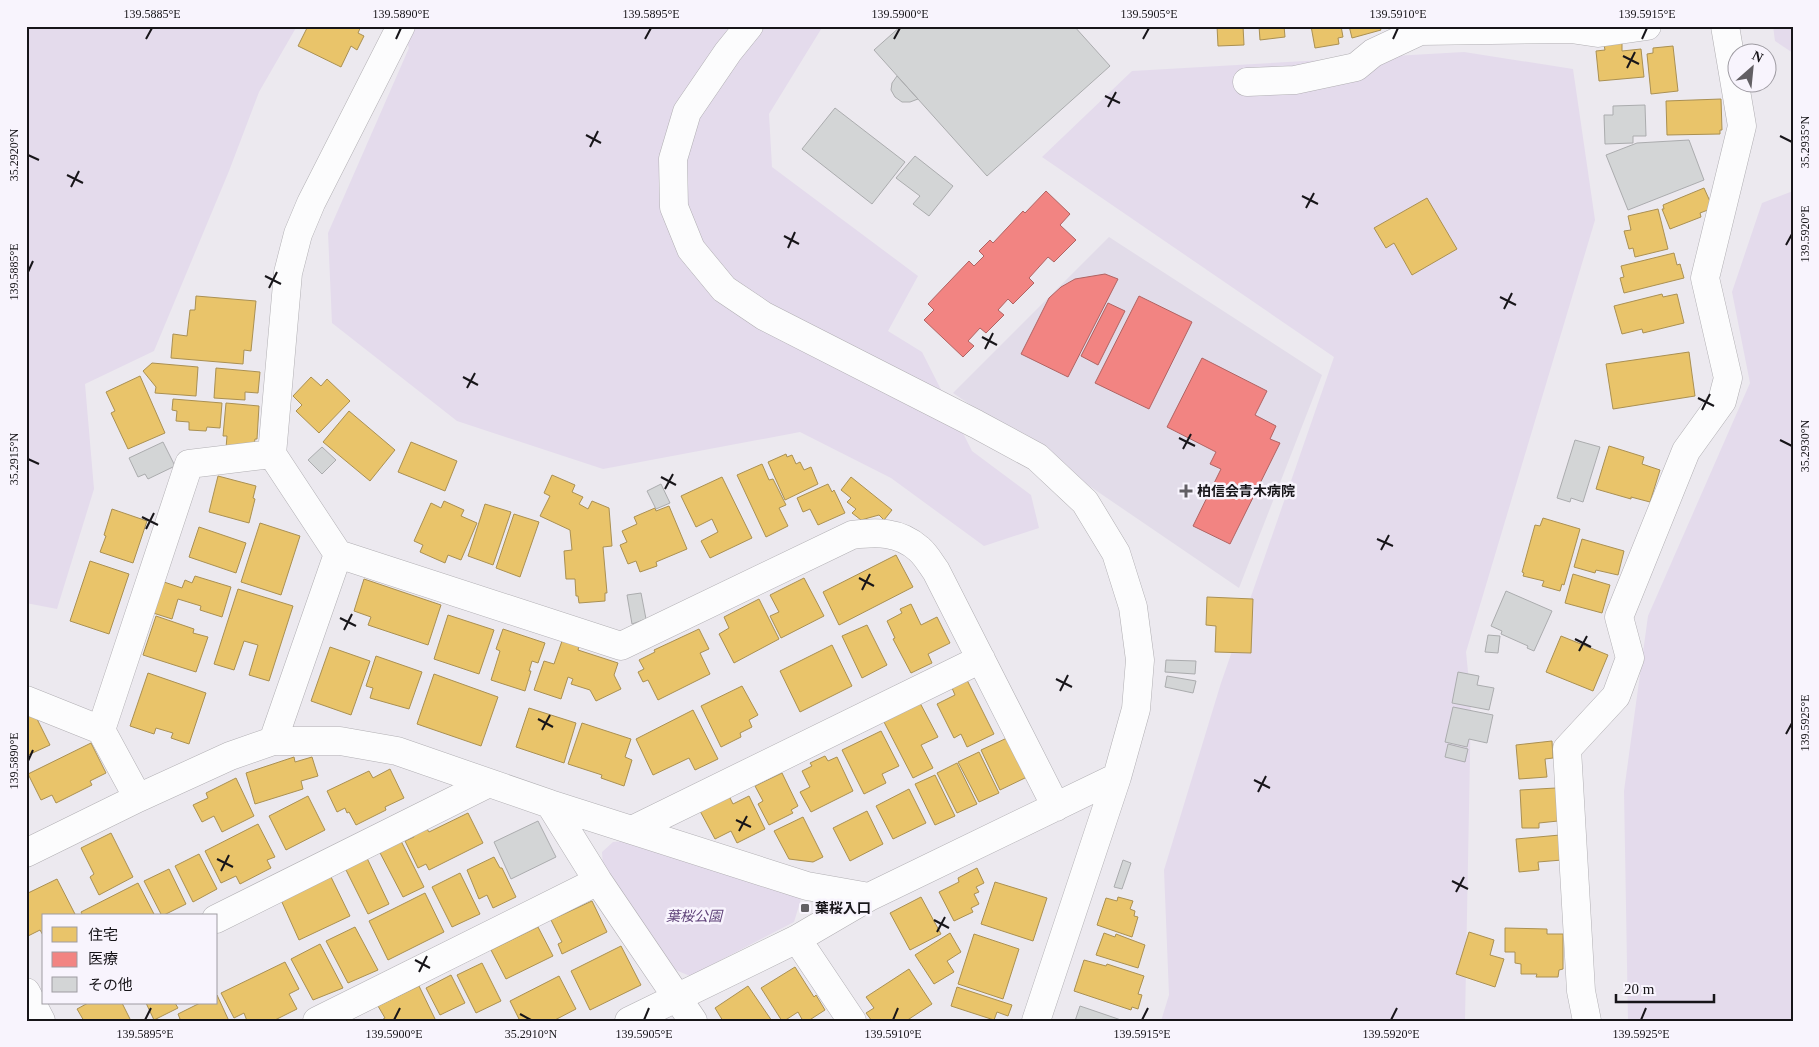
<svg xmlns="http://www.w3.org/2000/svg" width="1819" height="1047" font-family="'Times New Roman','Noto Sans JP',serif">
<rect width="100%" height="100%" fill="#ece9ef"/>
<path fill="#e2dce9" d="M1109,237l213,138 -83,213 -286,-195z"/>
<path fill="#e4dbec" d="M26,26h271l-38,66 -30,79 -75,180 -69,33 9,105 -37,120 -31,-6z
M400,26h423l-54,88 3,53 146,109 -30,55 34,21 50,99 59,44 8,33 -55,18 -93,-68 -91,-46 -197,37 -146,-48 -125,-98 -4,-90 81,-185z
M1773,26h20v27l-18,-12z
M1464,52l109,17 22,151 -129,432 5,50 -6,319h-304l8,-26 -5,-125 57,-187 113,-326 -292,-200 90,-86z
M1793,191v830h-165l-4,-230 24,-175 102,-233 -18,-91 30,-89z
M625,841l177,55 -8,26 -104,54 -24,-10 -63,-99 -1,-15 11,-10z"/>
<path fill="#e9c46a" stroke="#aa9052" d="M308,26h53l-3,7 6,3 -7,14 -6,-4 -10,21 -43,-21z
M1217,26h26l1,19 -26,1z
M1259,26h25l1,11 -25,3z
M1311,26h30l2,11 -5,1 1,6 -24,4z
M1349,26h30l2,4 -29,8z
M1622,43v8l19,-2 3,28 -45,4 -3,-30 9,-1 -1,-5z
M1673,46l5,45 -27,3 -4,-40 6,-1v-5z
M1721,99l1,31h-2v4l-53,1 -1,-34z
M1704,188l9,20 -13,5 1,4 -31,12 -8,-20h2l-1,-4z
M1427,198l30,51 -45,26 -18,-32 -8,5 -12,-20z
M1658,209l10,40 -33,8 -2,-9 -4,1 -5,-18 7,-1 -3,-14z
M1674,253l3,12 3,-1 4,14 -60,15 -4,-15 4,-1 -3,-11z
M1662,294l1,3 14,-3 7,29 -41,10 -1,-4 -20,5 -8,-28z
M196,296l60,5 -5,50 -7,-1 -1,14 -72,-6 2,-24 14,2 3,-26h5z
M1689,352l6,44 -82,13 -7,-45z
M152,363l46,4 -2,29 -41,-3 1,-6 -13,-16z
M216,368l44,4 -2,21 -13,-1v8l-31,-2z
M140,376l25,57 -37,16 -17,-36 4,-2 -9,-19z
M311,377l10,9 6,-7 23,22 -31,32 -23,-22 6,-6 -9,-9z
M173,399l49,4 -2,25 -13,-1 -1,4 -17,-1v-8l-13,-1 1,-10 -5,-1z
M226,403l33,3 -2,33h-2l-1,6 -28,3 1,-12h-4z
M349,411l46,39 -25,31 -47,-39z
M411,442l46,19 -12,30 -47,-19z
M1609,446l35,11 -2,7 18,6 -10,32 -19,-5v2l-35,-10z
M786,454l1,3 5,-2 4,9 4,-2 4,8 7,-3 7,17 -33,16 -17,-38z
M762,464l7,16 4,-1 13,26 -7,3 9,18 -22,11 -29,-62z
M552,475l23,10 -3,7 11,5 -4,7 9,5 4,-8 17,7 3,38 -9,1 4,46h-2v8l-26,2 -1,-7h-2l-1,-17h-9l-2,-28 8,-1 -2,-20 -30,-14 10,-20 -6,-3z
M218,476l38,10 -3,12 2,1 -6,24 -40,-11z
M722,477l30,61 -42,20 -9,-17 17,-9 -6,-13 -16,8 -15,-31z
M851,477l41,33 -8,10 -5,-5 -18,5 -9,-7 4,-4 -9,-7 4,-4 -10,-8z
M828,484l4,8 2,-2 11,23 -27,12 -8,-16 -7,3 -6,-14z
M444,501l20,9 -3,6 16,7 -16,37 -13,-5 -3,8 -25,-11 3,-7 -9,-4 17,-38 10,5z
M485,504l26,8 -18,53 -25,-9z
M669,506l18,43 -31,13 1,4 -17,6 -4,-11 -8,3 -8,-19 7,-3 -5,-11 15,-7 -3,-7 21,-9 1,3z
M112,509l35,12 -14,42 -33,-11 6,-16 -2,-1z
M514,514l25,8 -19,55 -24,-9z
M1543,518l37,11 -16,56 -2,-1 -2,7 -18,-5 2,-5 -21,-5 1,-3 -2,-1 13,-47 5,1z
M260,523l40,13 -19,59 -40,-13z
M199,527l47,16 -10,30 -47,-16z
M1582,539l42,12 -6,24 -22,-5 -1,3 -21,-6z
M896,555l17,32 -74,38 -16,-33z
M90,561l39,13 -20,60 -39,-13z
M1573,574l37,11 -8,28 -37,-10z
M195,576l36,11 -9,30 -22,-7 1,-4 -23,-7 -6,20 -22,-7 11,-31 21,7 3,-8 7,3z
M804,578l20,38 -43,22 -11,-22 9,-4 -9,-17z
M364,579l77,26 -13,40 -60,-20 3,-8 -17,-6z
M238,589l55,17 -24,75 -20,-6 9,-30 -14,-4 -10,29 -20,-6z
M1207,597l46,2 -2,54 -36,-1 1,-26 -10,-1z
M759,599l20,40 -45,24 -15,-29 10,-6 -5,-11z
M911,604l10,21 16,-8 13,26 -22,11 4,9 -21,10 -18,-34 2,-1 -8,-17 15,-8 -2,-4z
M448,615l46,15 -15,44 -45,-15z
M156,616l38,13 -1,4 15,4 -12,35 -53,-17z
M867,625l20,40 -25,13 -20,-42z
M503,629l42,14 -7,20 -6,-2 -3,10h2l-6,20 -34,-11 9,-29 -4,-2z
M699,629l10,20 -9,4 10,21 -52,26 -10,-20 -5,2 -5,-10 6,-3 -5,-9 16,-8 -1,-2z
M1561,636l47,19 -15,36 -47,-19z
M562,641l17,5 -1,4 40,13 -4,12 7,14 -25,12 -6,-11 -19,-6 2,-5 -5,-2 -7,22 -27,-9 10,-29 10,3z
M832,645l20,41 -52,26 -20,-41z
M330,647l40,14 -19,54 -40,-14z
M376,656l46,16 -13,37 -39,-11 3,-10 -7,-2z
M148,673l58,20 -17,51 -18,-6 2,-5 -17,-5 -2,6 -24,-8z
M434,674l64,23 -17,49 -64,-22z
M967,680l27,54 -27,13 -6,-13 -7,4 -17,-34 18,-9 -3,-7z
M742,686l16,29 -9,5 3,7 -12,6 1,4 -20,10 -20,-41z
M920,703l18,34 -17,8 12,23 -20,10 -29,-56z
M529,708l47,15 -12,40 -48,-16z
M693,710l25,49 -23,11 -6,-12 -36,17 -17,-36z
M26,713l10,4 14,28 -24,11z
M582,723l49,16 -6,18 7,3 -8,26 -23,-8 1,-3 -34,-11z
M881,731l18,35 -17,8 4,9 -22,11 -22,-44z
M1007,738l20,39 -27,13 -19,-40z
M1552,741l1,17 -8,1 2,18 -28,2 -3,-34z
M91,743l15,30 -16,8 2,4 -36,18 -4,-8 -11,5 -13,-26z
M979,752l20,41 -20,9 -21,-40z
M825,756l3,5 9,-4 16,34 -42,21 -11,-20 10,-5 -8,-16 10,-5 -2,-3z
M294,757l1,5 17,-5 6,19 -17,5 2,8 -48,15 -9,-31z
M957,763l20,41 -20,9 -20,-40z
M390,769l14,29 -19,9 1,3 -30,15 -7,-13 -2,1 -2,-5 -8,4 -10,-21 42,-20 4,7z
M782,773l16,33 -7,4 2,3 -24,12 -11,-21 5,-3 -8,-15z
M935,775l20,41 -20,9 -20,-41z
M236,778l18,38 -32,16 -8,-16 -12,6 -9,-17 15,-7 -2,-5z
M1556,788l2,33 -19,2v5h-17l-2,-38z
M909,789l17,34 -33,16 -17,-33z
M308,796l17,34 -39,20 -17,-34z
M729,796l4,8 16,-8 16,33 -28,14 -6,-12 -16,8 -15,-28z
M867,811l16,33 -33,17 -17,-33z
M468,813l15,30 -54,27 -3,-6 -8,4 -13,-27 9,-4 -2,-5 13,-6 4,6z
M803,817l20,40 -10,5 -24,-3 -15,-28z
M258,824l17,33 -8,3 4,8 -31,16 -4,-8 -15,7 -16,-32z
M111,833l22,44 -34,18 -9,-18 4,-3 -13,-26z
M1560,835l2,25 -24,2 1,8 -20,2 -3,-33z
M400,839l24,48 -21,10 -25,-48z
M199,854l18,35 -24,13 -18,-36z
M366,856l23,48 -21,10 -24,-48z
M494,857l6,11h2l14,29 -23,11 -6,-13 -8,4 -12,-29z
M977,868l7,15 -8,4 3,5 -5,2 5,10 -8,4 2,4 -19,9 -15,-29 20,-10 -1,-4z
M169,869l17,35 -24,12 -18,-35z
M460,873l20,41 -28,13 -20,-40z
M331,877l19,39 -51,24 -18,-40z
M57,879l19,37h-32v21l-4,-7 -14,7v-43z
M995,882l52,16 -14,43 -52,-17z
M138,883l17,33h-72l-2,-4z
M425,893l19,39 -56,28 -19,-39z
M921,897l20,37 -31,16 -20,-37z
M1118,897l15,4 -3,8 5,2 -1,5 4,1 -6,20 -35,-12 9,-27 11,3z
M592,901l15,31 -45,22 -4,-10 4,-2 -11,-22z
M355,927l23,43 -30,13 -22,-42z
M538,927l15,29 -47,23 -15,-29z
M1505,928l42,1v5h16v35l-4,1 -1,7h-22l1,-3h-16v-10l-6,-1v-11h-10z
M1469,932l25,8 -4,15 14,4 -9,28 -39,-13z
M950,933l11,19 -14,9 7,11 -20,12 -19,-29z
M1104,933l11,4 1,-3 29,11 -7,23 -42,-13z
M974,934l45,15 -16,50 -45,-15z
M320,944l23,44 -30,12 -22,-41z
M621,946l20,39 -51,25 -19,-39z
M1084,960l22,6 1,-2 37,12 -6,18 4,1 -4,14 -6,-2 -1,3 -57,-19z
M285,962l14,27 -10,5 8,15 -24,12h-26l-3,-8 -10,5 -13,-25z
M482,963l19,38 -25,12 -19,-38z
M795,967l19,30 2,-2 9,15 -17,11h-5l-5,-9 -14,9h-2l-21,-33z
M909,969l23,35 -26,17h-34l-6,-8 8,-5 -8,-11z
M451,975l14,28 -25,12 -14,-27z
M559,976l17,33 -23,12h-33l-10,-20z
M419,986l17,35h-56l5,-3 -7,-12z
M748,986l24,35h-49l-8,-13z
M957,987l55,18 -4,11 -11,-4 -3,8 -43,-14z
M217,995l12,26h-53l4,-2 -2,-5 22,-11h16z
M88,1003h34l9,18h-47l-7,-12z
M146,1003h29l3,5 -24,12z"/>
<path fill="#f28482" stroke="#b06362" d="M1046,191l24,23 -10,11 16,15 -22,22 -6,-5 -19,21 5,5 -21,21 -5,-5 -10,11 6,5 -18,18 -6,-5 -12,13 6,5 -11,11 -39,-37 10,-10 -6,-6 41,-43 5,5 10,-10 -5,-5 11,-11 3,3 30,-32 2,2z
M1105,274l13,5 -50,98 -47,-23 28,-56 12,-11 14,-8z
M1139,296l53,26 -43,87 -54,-26z
M1108,303l17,8 -27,54 -17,-9z
M1202,358l65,33 -12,24 21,11 -6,13 10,4 -50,101 -37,-18 28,-57 -11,-5 6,-12 -49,-25z"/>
<path fill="#d3d5d6" stroke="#abacae" d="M901,26h173l36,40 -123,110 -113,-126z
M897,76l21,23 -8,3h-8l-7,-5 -4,-7 1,-7z
M1645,105l1,31h-13v7l-28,1 -1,-29h9v-9z
M835,108l70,54 -33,42 -70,-55z
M1689,140l15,40 -76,30 -22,-55 31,-12z
M915,156l38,30 -24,30 -16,-12 7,-8 -24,-18z
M1575,440l25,7 -17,55 -12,-4 -1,4 -13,-4z
M163,442l12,24 -27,13 -3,-5 -7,3 -9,-19z
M322,447l14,13 -14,14 -14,-14z
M661,484l9,19 -14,6 -9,-18z
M1506,591l46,20 -18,40 -7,-3 1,-2 -27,-12 1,-3 -11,-5z
M641,593l5,26 -14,5 -5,-29z
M1488,635l12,1 -2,17 -13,-1z
M1166,660l30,1 -1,13 -30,-2z
M1458,672l21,4 -2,9 17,3 -5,22 -37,-7z
M1167,676l29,5 -3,12 -28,-6z
M1453,707l40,8 -6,28 -18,-4 -2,8 -22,-5z
M1448,744l20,5 -3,13 -20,-5z
M538,821l18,36 -45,22 -17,-37z
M1123,860l8,3 -9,26 -8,-2z
M1080,1006l44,15h-49z"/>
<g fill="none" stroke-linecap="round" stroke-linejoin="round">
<g stroke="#b1afb3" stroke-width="29">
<path id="minor" d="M749,26l-21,26 -41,60 -14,47 1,48 17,42 33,40 40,27 212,108 61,33 48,45 31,51 17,54 7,53 -4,49 -19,68 -81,244
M1247,82l48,-2 61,-13 17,-14 47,-22 151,-2 27,4 49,-7
M272,454l16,-181 10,-39 13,-31 90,-177
M338,554l283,92 231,-111c24,-3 47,-4 67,14 7,6 12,15 17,22l120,236
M26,700l75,30
M138,798l-37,-68 88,-266 83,-10 66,100 -65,187
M550,804l48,77 95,140
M632,830l349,-171
M26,853l112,-55 92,-42 43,-15h67l57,10 153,53 257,82 62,11
M216,919l273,-136
M797,939l55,82
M26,992l15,29
M317,1021l281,-140
M629,1021l168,-82 72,-42 248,-120
M1587,1021l-6,-30 -14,-242 49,-53 14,-38 -11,-41 67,-166 36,-50 6,-23 -23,-100 37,-152 -17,-100"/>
</g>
<use href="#minor" stroke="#fcfcfd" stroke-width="28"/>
</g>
<path fill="none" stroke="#171519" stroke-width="2" d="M146,39l6,-11M396,39l5,-11M645,39l6,-11M894,39l6,-11M1143,39l6,-11M1393,39l5,-11M1642,39l5,-11M1623,56l16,8M1627,68l8,-16M1105,96l15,7M1108,107l8,-15M586,135l15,8M1780,136l12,6M590,147l8,-16M28,155l11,5M67,175l16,8M71,187l8,-16M1302,196l16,8M1306,208l8,-15M784,236l15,8M1786,245l6,-11M788,248l7,-16M28,272l5,-11M265,276l16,8M269,288l8,-16M1500,297l16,8M1504,309l8,-16M982,337l15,8M985,349l8,-16M463,377l15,8M467,388l8,-15M1698,398l16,8M1702,410l8,-16M1179,438l16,8M1780,440l12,6M1183,449l8,-15M28,459l11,5M661,477l15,8M665,489l8,-15M142,517l16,8M146,529l8,-16M1377,539l16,7M1381,550l8,-15M859,578l15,8M862,590l8,-16M340,618l16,8M344,630l8,-16M1575,639l16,8M1579,651l8,-15M1056,679l16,8M1060,691l8,-16M538,719l15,8M542,730l8,-15M1786,734l6,-11M28,761l5,-11M1254,780l16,8M1258,792l8,-16M736,820l15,7M739,831l8,-15M217,859l16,8M221,871l8,-16M1452,881l16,8M1456,892l8,-15M934,920l15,8M937,932l8,-15M415,960l15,8M419,972l8,-16M520,1014l11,6M145,1020l6,-12M394,1020l6,-12M644,1020l5,-12M893,1020l5,-12M1142,1020l6,-12M1391,1020l6,-12M1641,1020l5,-12"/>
<g fill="#625f64" stroke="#f8f4fd" stroke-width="2">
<path d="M1183.5 483.5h5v5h5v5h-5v5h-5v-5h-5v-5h5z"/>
<rect x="800" y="903" width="10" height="10" rx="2.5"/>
</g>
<g text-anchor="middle" stroke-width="5" stroke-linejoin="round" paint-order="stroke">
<g font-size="14" font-weight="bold" fill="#171519" stroke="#f8f4fd" text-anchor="start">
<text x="1197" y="496">柏信会青木病院</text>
<text x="815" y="913">葉桜入口</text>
</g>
<g font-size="14" font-style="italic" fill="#5f4279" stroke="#f8f4fd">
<text x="694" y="921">葉桜公園</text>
</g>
</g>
<rect width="1819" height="1047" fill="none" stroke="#f8f4fd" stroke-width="55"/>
<rect x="42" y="914" width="175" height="90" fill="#f8f4fd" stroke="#9e9ba2"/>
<rect x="52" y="927" width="25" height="15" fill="#e9c46a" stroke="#9e9ba2"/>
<text x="88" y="940" font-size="15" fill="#171519">住宅</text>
<rect x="52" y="952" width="25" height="15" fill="#f28482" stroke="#9e9ba2"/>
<text x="88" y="964" font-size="15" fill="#171519">医療</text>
<rect x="52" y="977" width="25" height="15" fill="#d3d5d6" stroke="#9e9ba2"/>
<text x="88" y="990" font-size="15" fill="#171519">その他</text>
<g transform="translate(1752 68) rotate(27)"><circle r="24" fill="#f8f4fd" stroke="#9e9ba2"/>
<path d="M0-4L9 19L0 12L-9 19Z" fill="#625f64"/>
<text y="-8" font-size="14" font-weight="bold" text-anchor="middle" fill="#171519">N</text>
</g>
<path d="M1616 994v8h98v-8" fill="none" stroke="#171519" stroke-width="2.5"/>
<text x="1624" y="994" font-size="15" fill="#171519" stroke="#f8f4fd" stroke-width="4" paint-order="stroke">20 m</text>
<rect x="28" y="28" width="1764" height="992" fill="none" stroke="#171519" stroke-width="2"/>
<g font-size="12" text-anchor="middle" fill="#171519">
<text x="152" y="18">139.5885°E</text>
<text x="401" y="18">139.5890°E</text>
<text x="651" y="18">139.5895°E</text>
<text x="900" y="18">139.5900°E</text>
<text x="1149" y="18">139.5905°E</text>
<text x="1398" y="18">139.5910°E</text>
<text x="1647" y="18">139.5915°E</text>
<text transform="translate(1805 142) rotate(-90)" y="4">35.2935°N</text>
<text transform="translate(14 155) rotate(-90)" y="4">35.2920°N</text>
<text transform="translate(1805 234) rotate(-90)" y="4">139.5920°E</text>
<text transform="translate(14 272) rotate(-90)" y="4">139.5885°E</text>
<text transform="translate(1805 446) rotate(-90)" y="4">35.2930°N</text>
<text transform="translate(14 459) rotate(-90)" y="4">35.2915°N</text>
<text transform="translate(1805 723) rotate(-90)" y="4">139.5925°E</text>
<text transform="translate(14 761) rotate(-90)" y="4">139.5890°E</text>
<text x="145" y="1038">139.5895°E</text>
<text x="394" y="1038">139.5900°E</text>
<text x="531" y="1038">35.2910°N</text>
<text x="644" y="1038">139.5905°E</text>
<text x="893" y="1038">139.5910°E</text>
<text x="1142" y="1038">139.5915°E</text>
<text x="1391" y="1038">139.5920°E</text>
<text x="1641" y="1038">139.5925°E</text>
</g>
</svg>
